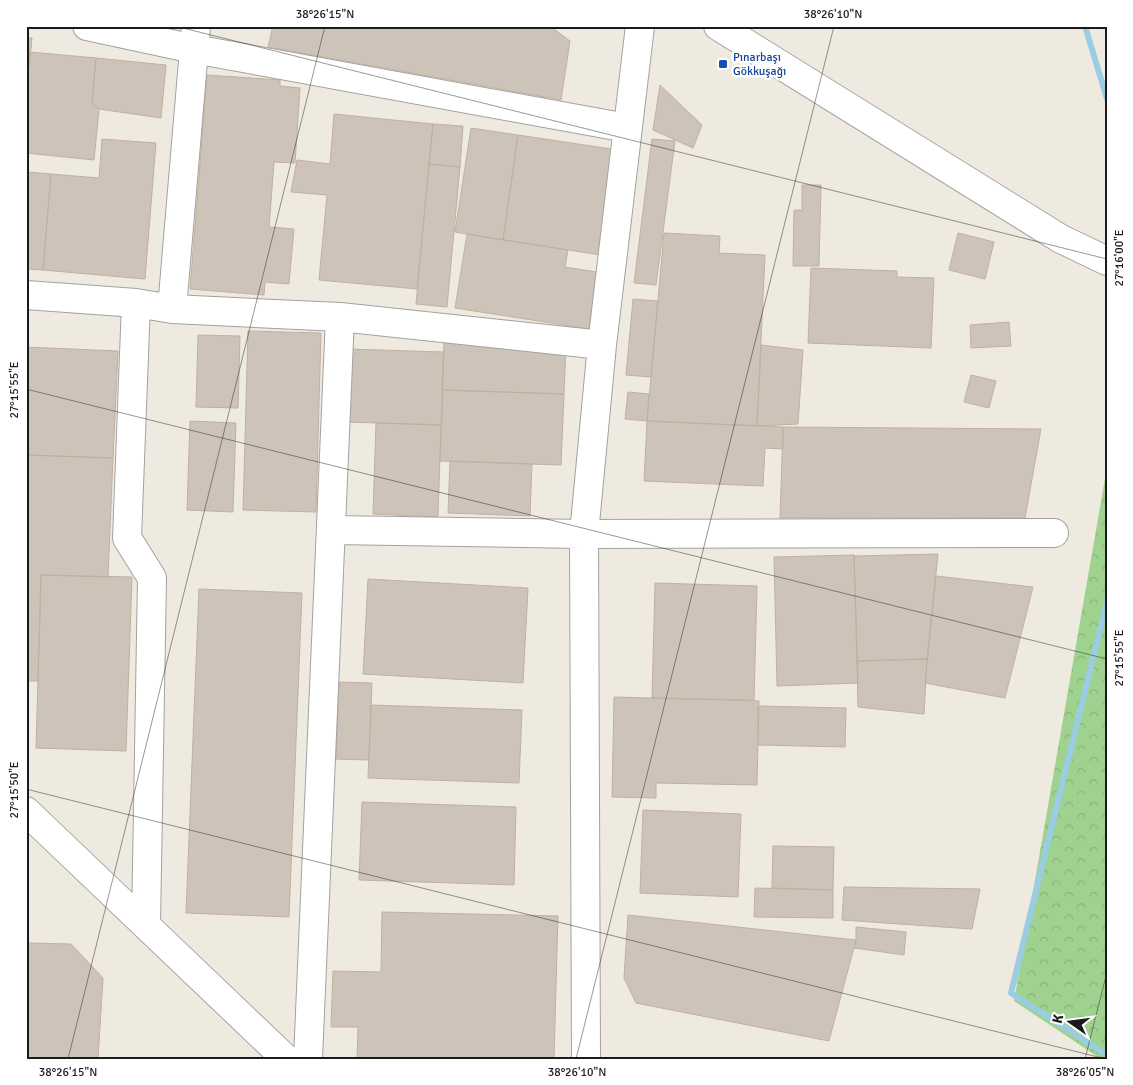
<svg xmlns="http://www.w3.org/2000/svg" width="1133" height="1085" font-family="Signika,sans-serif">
<defs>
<pattern id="forest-crowns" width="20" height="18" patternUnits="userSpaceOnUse" patternTransform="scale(1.25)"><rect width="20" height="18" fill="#9fd28f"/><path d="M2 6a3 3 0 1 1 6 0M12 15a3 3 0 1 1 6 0" fill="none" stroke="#88b47b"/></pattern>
</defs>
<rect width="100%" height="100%" fill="#eeeadf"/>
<path fill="url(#forest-crowns)" d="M1107,467v592h-6l-87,-58z"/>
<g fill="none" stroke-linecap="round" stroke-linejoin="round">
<path stroke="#9acde1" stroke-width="6" d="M1085,26l22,73
M1107,601l-96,392 96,62"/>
</g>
<path fill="#cec3b8" stroke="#c1b0a0" d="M273,26h277l20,15 -9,59 -293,-53z
M26,38h6l-3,30h-3z
M30,52l66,6 -4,46 7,5 -5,51 -68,-7v-58z
M96,58l70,7 -5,53 -62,-9 -7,-5z
M207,75l73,5v6l20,2 -5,75 -21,-1 -5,65 25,2 -5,55 -24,-2 -1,13 -74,-6z
M660,85l42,40 -9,23 -40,-18z
M334,114l99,10 -16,165 -98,-9 8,-85 -36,-3 6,-32 33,4z
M433,124l30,2 -3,41 -31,-3z
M471,128l47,7 -15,105 -48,-8z
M518,135l100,15 -17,105 -98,-15z
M102,139l54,4 -11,136 -102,-9 8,-96 48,4z
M652,139l23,2 -19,144 -22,-2z
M429,164l31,3 -13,140 -31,-3z
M26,172l25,2 -8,96 -17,-1z
M802,185h19l-2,81h-26l1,-56h8z
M664,233l56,3 -1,17 46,2 -8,171 -110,-5z
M958,233l36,9 -9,37 -36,-9z
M467,234l101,16 -3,17 32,5 -8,57 -134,-21z
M811,268l86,3v6l37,1 -3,70 -123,-5z
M633,299l25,2 -7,76 -25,-2z
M1009,322l2,24 -40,2 -1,-23z
M248,331l73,2 -5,179 -73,-2z
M198,335l42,1 -2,72 -42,-1z
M444,342l122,5 -2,47 -122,-4z
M761,345l42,5 -5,74 -41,2z
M26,347l92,4 -5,107 -87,-3z
M349,349l95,3 -3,73 -95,-3z
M971,375l25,6 -7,27 -25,-6z
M443,390l121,4 -3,71 -121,-4z
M628,392l21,2 -2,27 -22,-2z
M190,421l46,2 -3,89 -46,-2z
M647,421l136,6v22l-18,-1 -2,38 -119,-5z
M376,423l65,2 -3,92 -65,-3z
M783,427l258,2 -16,89h-245z
M26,455l87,3 -5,119 -67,-2 -3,106h-12z
M450,461l82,3 -2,52 -82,-3z
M938,554l-11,105 -70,2 -3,-105z
M854,555l4,128 -81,3 -3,-129z
M41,575l91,2 -6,174 -90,-3z
M936,576l97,11 -28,111 -80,-15z
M368,579l160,9 -5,95 -160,-9z
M655,583l102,3 -3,114 -102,-2z
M199,589l103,4 -13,324 -103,-4z
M927,659l-3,55 -66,-7 -1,-46z
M339,682l33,1 -3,77 -33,-1z
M614,697l145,4 -2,84 -101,-2v15l-44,-1z
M371,705l151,5 -3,73 -151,-5z
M758,706l88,2 -1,39 -87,-2z
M362,802l154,5 -2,78 -155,-5z
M643,810l98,4 -3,83 -98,-4z
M773,846l61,1 -1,43 -61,-2z
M844,887l136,2 -8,40 -130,-9z
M755,888l78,2v28l-79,-1z
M382,912l176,4 -4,143h-197l1,-32h-27l2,-56 48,1z
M628,915l228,25 -27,101 -193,-38 -12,-25z
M856,927l50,5 -2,23 -50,-7 2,-8z
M29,943l42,1 32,34 -5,81h-72v-89z"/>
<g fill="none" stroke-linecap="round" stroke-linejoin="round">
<g stroke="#a2a2a2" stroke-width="30">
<path id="minor" d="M87,26l107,23 433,79
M718,26l343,213 46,22
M26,295l110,8 36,6 168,8 262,28
M136,303l-9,235 25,40 -6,346
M172,309l24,-283
M332,530l252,4 470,-1
M26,811l260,248
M308,1059l32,-742
M586,1059l-2,-525 18,-189 38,-319"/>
</g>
<use href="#minor" stroke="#fff" stroke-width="28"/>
</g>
<path fill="none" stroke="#1b1b1b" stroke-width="1" stroke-opacity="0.45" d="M175,26l932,233M26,389l1081,270M26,789l1080,270M68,1059l257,-1033M576,1059l258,-1033M1085,1059l22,-87"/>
<rect fill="#1a4fb4" stroke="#fff" stroke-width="2" x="718" y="59" width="10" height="10" rx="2.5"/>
<g text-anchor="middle" stroke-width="5" stroke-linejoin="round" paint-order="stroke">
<g font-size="12" fill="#164399" stroke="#fff" text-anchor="start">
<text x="733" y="61">Pınarbaşı<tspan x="733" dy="14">Gökkuşağı</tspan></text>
</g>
</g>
<rect width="1133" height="1085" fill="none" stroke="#ffffff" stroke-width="55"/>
<g transform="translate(1070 1022) rotate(284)" stroke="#ffffff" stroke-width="4" paint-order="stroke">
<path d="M0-4L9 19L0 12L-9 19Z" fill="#1b1b1b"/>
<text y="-8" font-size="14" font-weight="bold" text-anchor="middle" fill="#1b1b1b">K</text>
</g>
<rect x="28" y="28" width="1078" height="1030" fill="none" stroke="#1b1b1b" stroke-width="2"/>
<g font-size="12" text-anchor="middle" fill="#1b1b1b">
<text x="325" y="18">38°26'15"N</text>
<text x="833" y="18">38°26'10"N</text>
<text transform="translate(1119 258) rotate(-90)" y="4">27°16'00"E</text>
<text transform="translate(14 390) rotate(-90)" y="4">27°15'55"E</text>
<text transform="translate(1119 658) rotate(-90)" y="4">27°15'55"E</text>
<text transform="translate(14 790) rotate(-90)" y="4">27°15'50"E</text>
<text x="68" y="1076">38°26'15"N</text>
<text x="577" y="1076">38°26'10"N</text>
<text x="1085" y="1076">38°26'05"N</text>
</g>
</svg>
